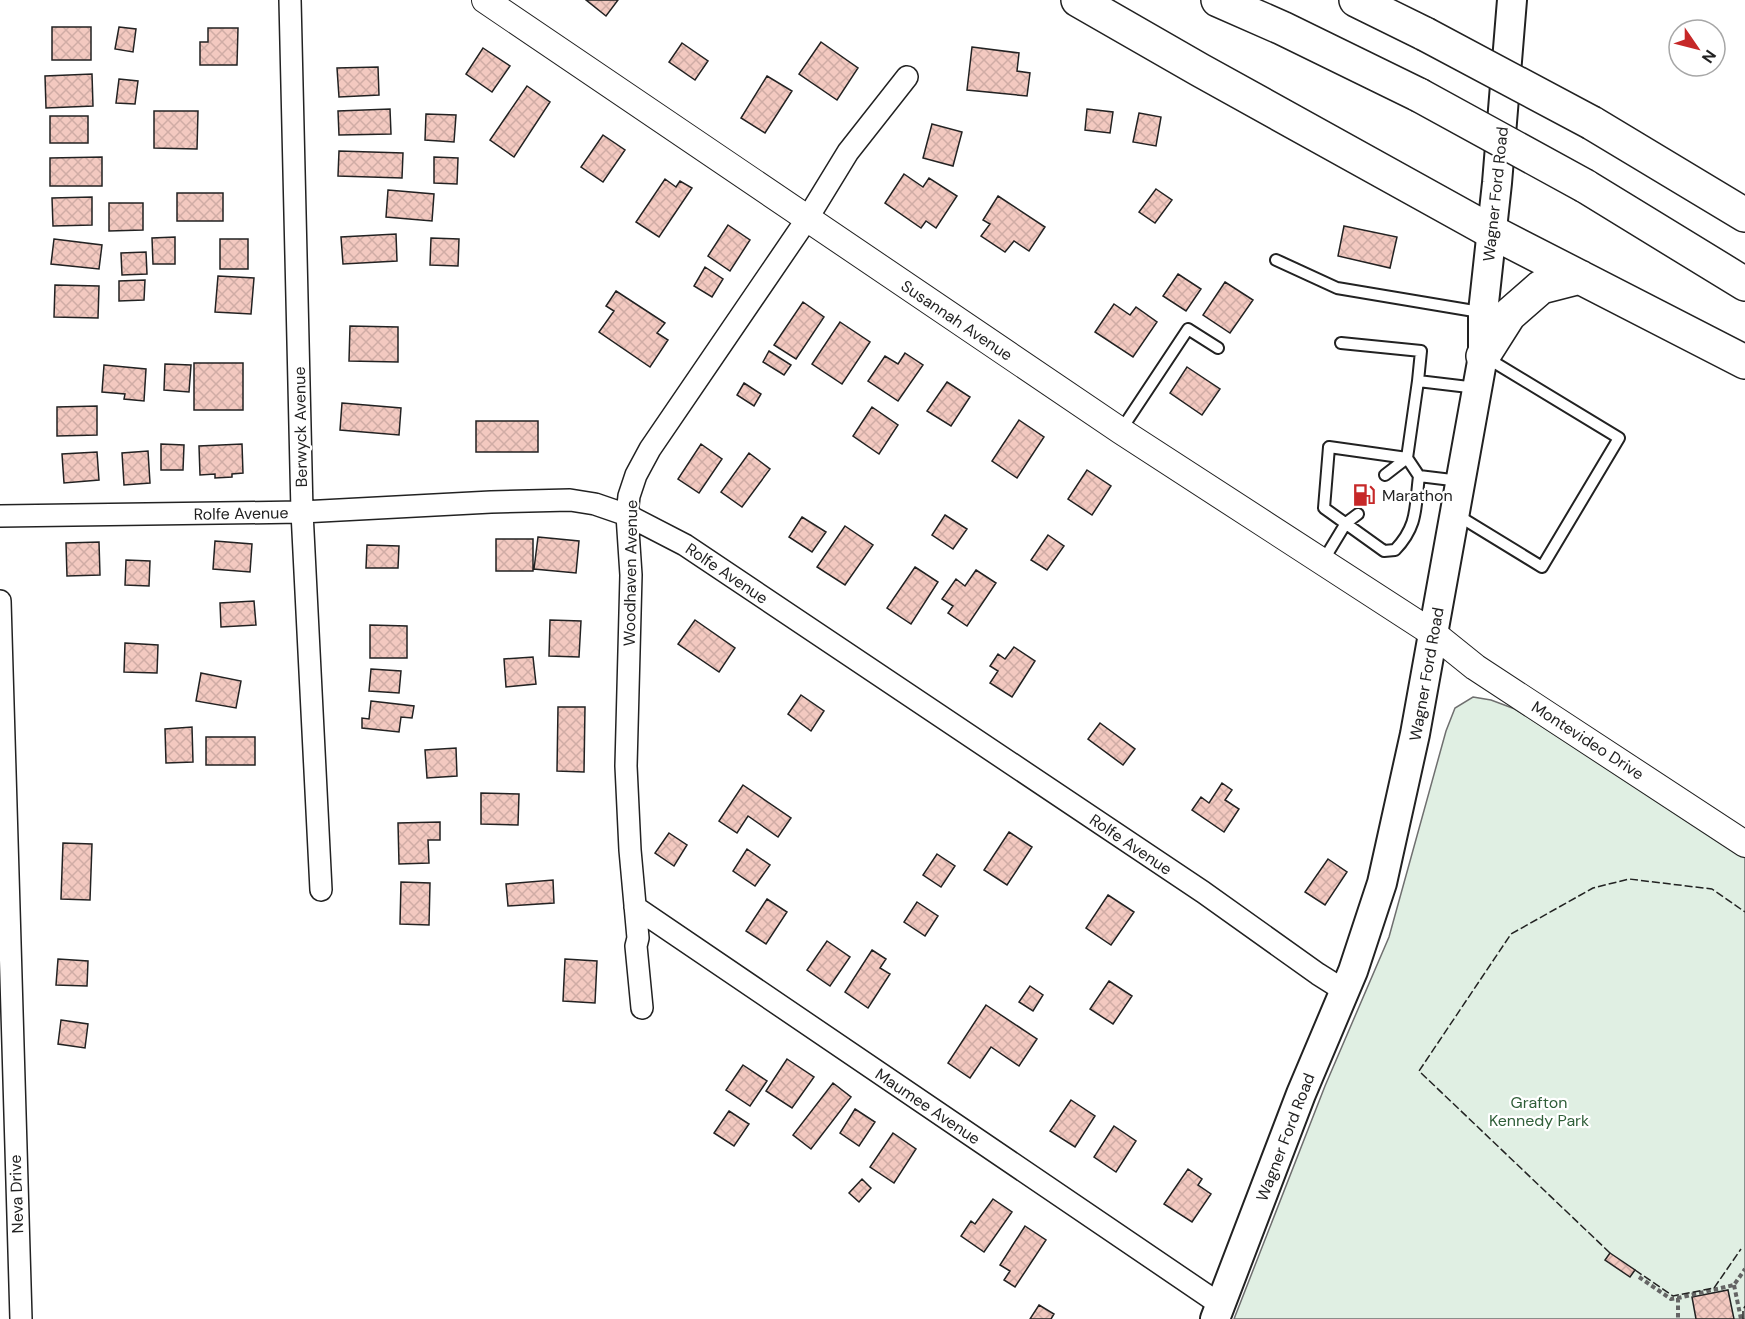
<svg xmlns="http://www.w3.org/2000/svg" width="1745" height="1319" font-family="'DM Sans',sans-serif">
<defs>
<pattern id="building-cross-hatch" width="8" height="8" patternUnits="userSpaceOnUse" patternTransform="scale(1.5)"><rect width="8" height="8" fill="#f3c9c0"/><path d="M0 0l8 8M0 8l8-8" fill="none" stroke="#d0aca5"/></pattern>
</defs>
<rect width="100%" height="100%" fill="#fff"/>
<path fill="#e0efe3" stroke="#6f6f6f" stroke-width="1.5" d="M1473,697l18,3 24,9 230,149v461h-511l91,-233 64,-149 57,-206 9,-23z"/>
<path fill="url(#building-cross-hatch)" stroke="#222" stroke-width="1.5" d="M586,0h32l-12,16z
M52,27h39v33h-39z
M119,27l17,2 -3,23 -18,-3z
M208,28h30l-1,37h-37v-23h8z
M821,42l37,26 -21,32 -38,-26z
M682,43l26,18 -13,19 -26,-18z
M972,47l47,6 -2,18 13,2 -3,23 -60,-6z
M483,48l27,18 -18,26 -26,-18z
M378,67l1,28 -40,2 -2,-29z
M92,74l1,32 -47,2 -1,-32z
M767,76l25,15 -27,42 -24,-15z
M119,79l19,2 -3,23 -19,-1z
M527,86l23,16 -36,55 -24,-17z
M390,109l1,25 -52,1 -1,-24z
M1087,109l26,3 -3,21 -25,-3z
M154,111h44l-1,38 -43,-1z
M1139,113l22,4 -5,29 -23,-4z
M426,114l30,1 -2,27 -29,-2z
M50,116h38v27h-38z
M932,124l30,8 -9,34 -30,-8z
M603,135l22,15 -22,32 -22,-15z
M339,151l64,2 -1,25 -64,-2z
M102,157v29h-52v-28z
M434,157l24,1 -1,26 -23,-1z
M904,174l19,13 6,-9 28,18 -21,32 -10,-7 -5,7 -36,-25z
M665,179l11,8 4,-6 12,7 -33,49 -23,-15z
M1156,189l16,11 -17,23 -16,-11z
M388,190l46,4 -2,27 -46,-4z
M177,193h46v28h-46z
M998,196l47,31 -16,24 -15,-10 -9,11 -24,-16 9,-12 -7,-4z
M92,197v28l-39,1 -1,-28z
M109,203h34v27l-34,1z
M728,225l22,15 -20,31 -22,-15z
M1344,226l53,11 -7,31 -52,-12z
M396,234l1,27 -54,3 -2,-27z
M175,237v27h-22l-1,-26z
M431,238l28,1 -1,27 -28,-1z
M54,239l48,6 -3,24 -48,-5z
M220,239h28v30h-28z
M146,252l1,22 -25,1 -1,-22z
M705,267l18,12 -11,18 -18,-11z
M1178,274l23,15 -15,22 -23,-15z
M218,276l36,2 -3,36 -36,-2z
M145,280l-1,20 -25,1v-20z
M1225,282l28,18 -23,33 -27,-18z
M55,285l44,1 -1,32 -44,-1z
M616,291l49,32 -8,10 11,7 -18,27 -51,-35 15,-21 -8,-5z
M803,302l21,15 -28,42 -22,-14z
M1114,304l16,11 6,-8 21,15 -24,35 -38,-25z
M840,322l30,20 -28,42 -30,-20z
M350,326l48,1v35l-49,-1z
M769,351l22,14 -7,10 -21,-13z
M905,353l18,12 -25,36 -30,-20 17,-25 13,8z
M194,363h49v47h-49z
M165,364l26,1 -2,27 -25,-2z
M104,365l42,4 -2,32 -20,-2 1,-5 -23,-2z
M1187,367l33,22 -18,26 -32,-22z
M947,382l23,15 -19,29 -24,-15z
M744,383l17,11 -7,12 -17,-11z
M342,403l59,5 -2,27 -59,-5z
M97,406v29l-40,1v-29z
M872,407l26,18 -19,29 -26,-18z
M1019,420l25,17 -27,41 -25,-17z
M476,421h62v31h-62z
M161,444l23,1 -1,25h-22z
M242,444l1,29 -11,1v3l-17,1v-4l-15,1 -1,-29z
M701,444l21,15 -23,34 -21,-14z
M148,451l2,32 -26,2 -2,-32z
M97,452l2,28 -35,3 -2,-29z
M749,453l21,16 -28,38 -21,-15z
M1087,470l24,16 -19,29 -24,-16z
M945,515l22,14 -14,20 -21,-14z
M802,517l24,15 -14,20 -23,-15z
M845,526l28,19 -28,40 -28,-18z
M1048,535l16,11 -17,24 -16,-10z
M538,537l41,4 -3,32 -42,-4z
M496,539h37v32h-37z
M215,541l37,3 -2,28 -37,-3z
M99,542l1,33 -33,1 -1,-33z
M367,545l32,1 -1,22h-32z
M126,560l24,1 -1,25 -24,-1z
M915,567l23,15 -27,42 -24,-16z
M976,570l20,13 -29,43 -19,-13 5,-7 -11,-7 14,-20 9,7z
M254,601l2,24 -35,2 -1,-24z
M550,620l31,1 -2,36 -30,-1z
M695,620l40,28 -16,24 -41,-28z
M370,625l37,1v32h-37z
M125,643l33,2 -1,28 -33,-1z
M1014,647l21,14 -23,36 -22,-14 8,-12 -8,-5 8,-12 7,5z
M533,657l3,27 -30,3 -2,-28z
M371,669l30,2 -2,22 -30,-2z
M201,673l40,8 -5,27 -40,-7z
M801,695l23,16 -13,20 -23,-17z
M371,701l43,5 -2,12 -11,-1 -2,15 -37,-4v-10l7,1z
M558,707h27l-1,65 -27,-1z
M1100,723l35,26 -12,16 -35,-26z
M192,727l1,35 -27,1 -1,-34z
M206,737h49v28h-49z
M456,748l1,28 -30,2 -2,-28z
M1222,783l10,7 -7,10 14,9 -15,23 -32,-22 9,-13 8,6z
M743,785l48,33 -13,19 -30,-21 -11,17 -18,-12z
M481,793l38,1 -1,31 -37,-1z
M440,822v18h-12l1,23 -30,1 -1,-41z
M1009,832l23,15 -25,38 -23,-15z
M669,833l18,12 -13,21 -19,-13z
M63,843l29,1 -2,56 -29,-1z
M747,849l23,16 -15,21 -22,-15z
M937,854l18,12 -14,21 -18,-12z
M1328,859l19,13 -22,33 -20,-13z
M553,880l1,23 -46,3 -2,-22z
M401,882l29,1 -1,42 -29,-1z
M1108,895l26,17 -23,33 -25,-17z
M767,899l20,13 -21,32 -20,-13z
M917,902l21,14 -13,20 -21,-14z
M827,941l23,16 -20,29 -23,-16z
M872,950l14,9 -6,9 10,6 -22,34 -23,-16z
M58,959l30,2 -1,25 -31,-1z
M565,959l32,2 -2,42 -32,-2z
M1109,981l23,15 -19,28 -23,-15z
M1030,986l13,9 -10,16 -14,-9z
M986,1005l51,34 -18,27 -28,-19 -21,31 -22,-15z
M61,1020l27,4 -3,24 -27,-4z
M787,1059l27,18 -22,31 -26,-17z
M743,1065l24,16 -17,25 -24,-16z
M833,1083l18,14 -40,52 -18,-14z
M1071,1100l24,16 -20,31 -25,-16z
M855,1109l20,13 -16,24 -19,-13z
M729,1111l20,13 -15,22 -20,-13z
M1114,1126l22,15 -20,31 -22,-15z
M893,1133l23,16 -22,34 -24,-16z
M1188,1169l14,10 -4,6 13,9 -19,28 -28,-18z
M862,1179l9,9 -12,14 -10,-9z
M993,1199l19,13 -28,40 -23,-16 10,-15 4,3z
M1025,1226l21,14 -31,47 -11,-7 6,-9 -10,-6z
M1610,1253l25,17 -5,7 -25,-17z
M1728,1290l6,29h-38l-4,-22z
M1039,1305l15,9 -3,5h-21z"/>
<g fill="none" stroke-linecap="round" stroke-linejoin="round">
<g stroke="#222" stroke-width="14">
<path id="service" d="M1276,260l61,28 143,24
M1341,343l80,8 -3,30 59,7
M1418,381l-11,77 12,18 41,5
M1121,430l67,-101 30,19
M1407,458l-78,-11 -5,61 60,43 11,-1c23,-24 20,-42 24,-74
M1385,475l22,-17
M1457,515l85,52 77,-129 -132,-80
M1323,561l23,-38 12,-9"/>
</g>
<g stroke="#222" stroke-width="24">
<path id="minor" d="M290,0l12,512 19,378
M0,516l302,-4 189,-10 79,-2 25,4 32,11 58,30 518,347 115,82 27,17
M0,601l21,718
M635,907l586,398
M642,1008l-6,-62 2,-8 -8,-88 -4,-84 5,-191 -4,-60 2,-19 7,-21 14,-26 157,-230 41,-67 59,-75"/>
</g>
<g stroke="#222" stroke-width="28">
<path id="tertiary" d="M485,0l636,431 313,203 41,33 270,177"/>
</g>
<g stroke="#222" stroke-width="32">
<path id="secondary" d="M1215,1319l86,-225 52,-123 29,-88 33,-149 68,-378v-44l14,-129 15,-183"/>
</g>
<g stroke="#222" stroke-width="36">
<path id="motorway" d="M1078,0l122,70 292,162 253,130
M1218,0l64,28 137,67
M1356,0l69,34
M1592,123l153,92
M1585,186l160,98
M1483,356l26,-41 32,-28 39,-10"/>
</g>
<path stroke="#646464" stroke-width="4" stroke-dasharray="4.5 3" stroke-linecap="butt" d="M1639,1277l32,22 7,-1 56,-13 11,-16
M1734,1285l7,34
M1678,1298v21"/>
<use href="#service" stroke="#fff" stroke-width="10"/>
<use href="#minor" stroke="#fff" stroke-width="21"/>
<use href="#tertiary" stroke="#fff" stroke-width="26"/>
<use href="#secondary" stroke="#fff" stroke-width="28"/>
<use href="#motorway" stroke="#fff" stroke-width="33"/>
<g stroke="#222" stroke-width="36" stroke-linecap="butt">
<path id="motorway-bridge" d="M1425,34l167,89
M1419,95l166,91"/>
</g>
<use href="#motorway-bridge" stroke="#fff" stroke-width="33"/>
<path stroke="#222" stroke-width="1.5" stroke-dasharray="8 3" stroke-linecap="butt" d="M1610,1253l-191,-182 92,-137 82,-46 36,-9 83,10 33,23
M1635,1270l38,26 41,-8 27,-39
M1743,1319v-9l2,-4"/>
</g>
<defs>
<g id="fuel-bare" transform="scale(1.8)"><path d="M-5.5-6h7V0h2V4h1.3V-2.5L3-4.5l.8-.8L6-3V5H2.5V1h-1V6h-7ZM-4.2-4.7v3.2H.2V-4.7Z" fill="#c62828" stroke="#fff" stroke-width="2.5" paint-order="stroke"/></g>
</defs>
<g fill-rule="evenodd">
<use href="#fuel-bare" x="1364" y="495"/>
</g>
<g text-anchor="middle" stroke-width="4.5" stroke-linejoin="round" paint-order="stroke">
<g font-size="16" fill="#222" stroke="#fff">
<text transform="translate(1495 194) rotate(-84)" y="6">Wagner Ford Road</text>
<text transform="translate(957 320) rotate(34)" y="6">Susannah Avenue</text>
<text transform="translate(300 427) rotate(-91)" y="6">Berwyck Avenue</text>
<text transform="translate(241 513) rotate(-1)" y="6">Rolfe Avenue</text>
<text transform="translate(630 573) rotate(-89)" y="6">Woodhaven Avenue</text>
<text transform="translate(727 573) rotate(34)" y="6">Rolfe Avenue</text>
<text transform="translate(1426 674) rotate(-80)" y="6">Wagner Ford Road</text>
<text transform="translate(1588 740) rotate(33)" y="6">Montevideo Drive</text>
<text transform="translate(1131 844) rotate(34)" y="6">Rolfe Avenue</text>
<text transform="translate(928 1106) rotate(34)" y="6">Maumee Avenue</text>
<text transform="translate(1285 1137) rotate(-69)" y="6">Wagner Ford Road</text>
<text transform="translate(16 1194) rotate(-92)" y="6">Neva Drive</text>
</g>
<g font-size="16" fill="#222" stroke="#fff" text-anchor="start">
<text x="1382" y="501">Marathon</text>
</g>
<g font-size="16" fill="#2f5e38" stroke="#fff">
<text x="1539" y="1108">Grafton<tspan x="1539" dy="18">Kennedy Park</tspan></text>
</g>
</g>
<g transform="translate(1697 48) rotate(125)"><circle r="28" fill="#ffffff" stroke="#a7a7a7" stroke-width="1.5"/>
<path d="M0-4.5L10 22L0 15L-10 22Z" fill="#c62828"/>
<text y="-9" font-size="16" font-weight="bold" text-anchor="middle" fill="#222222">N</text>
</g>
</svg>
